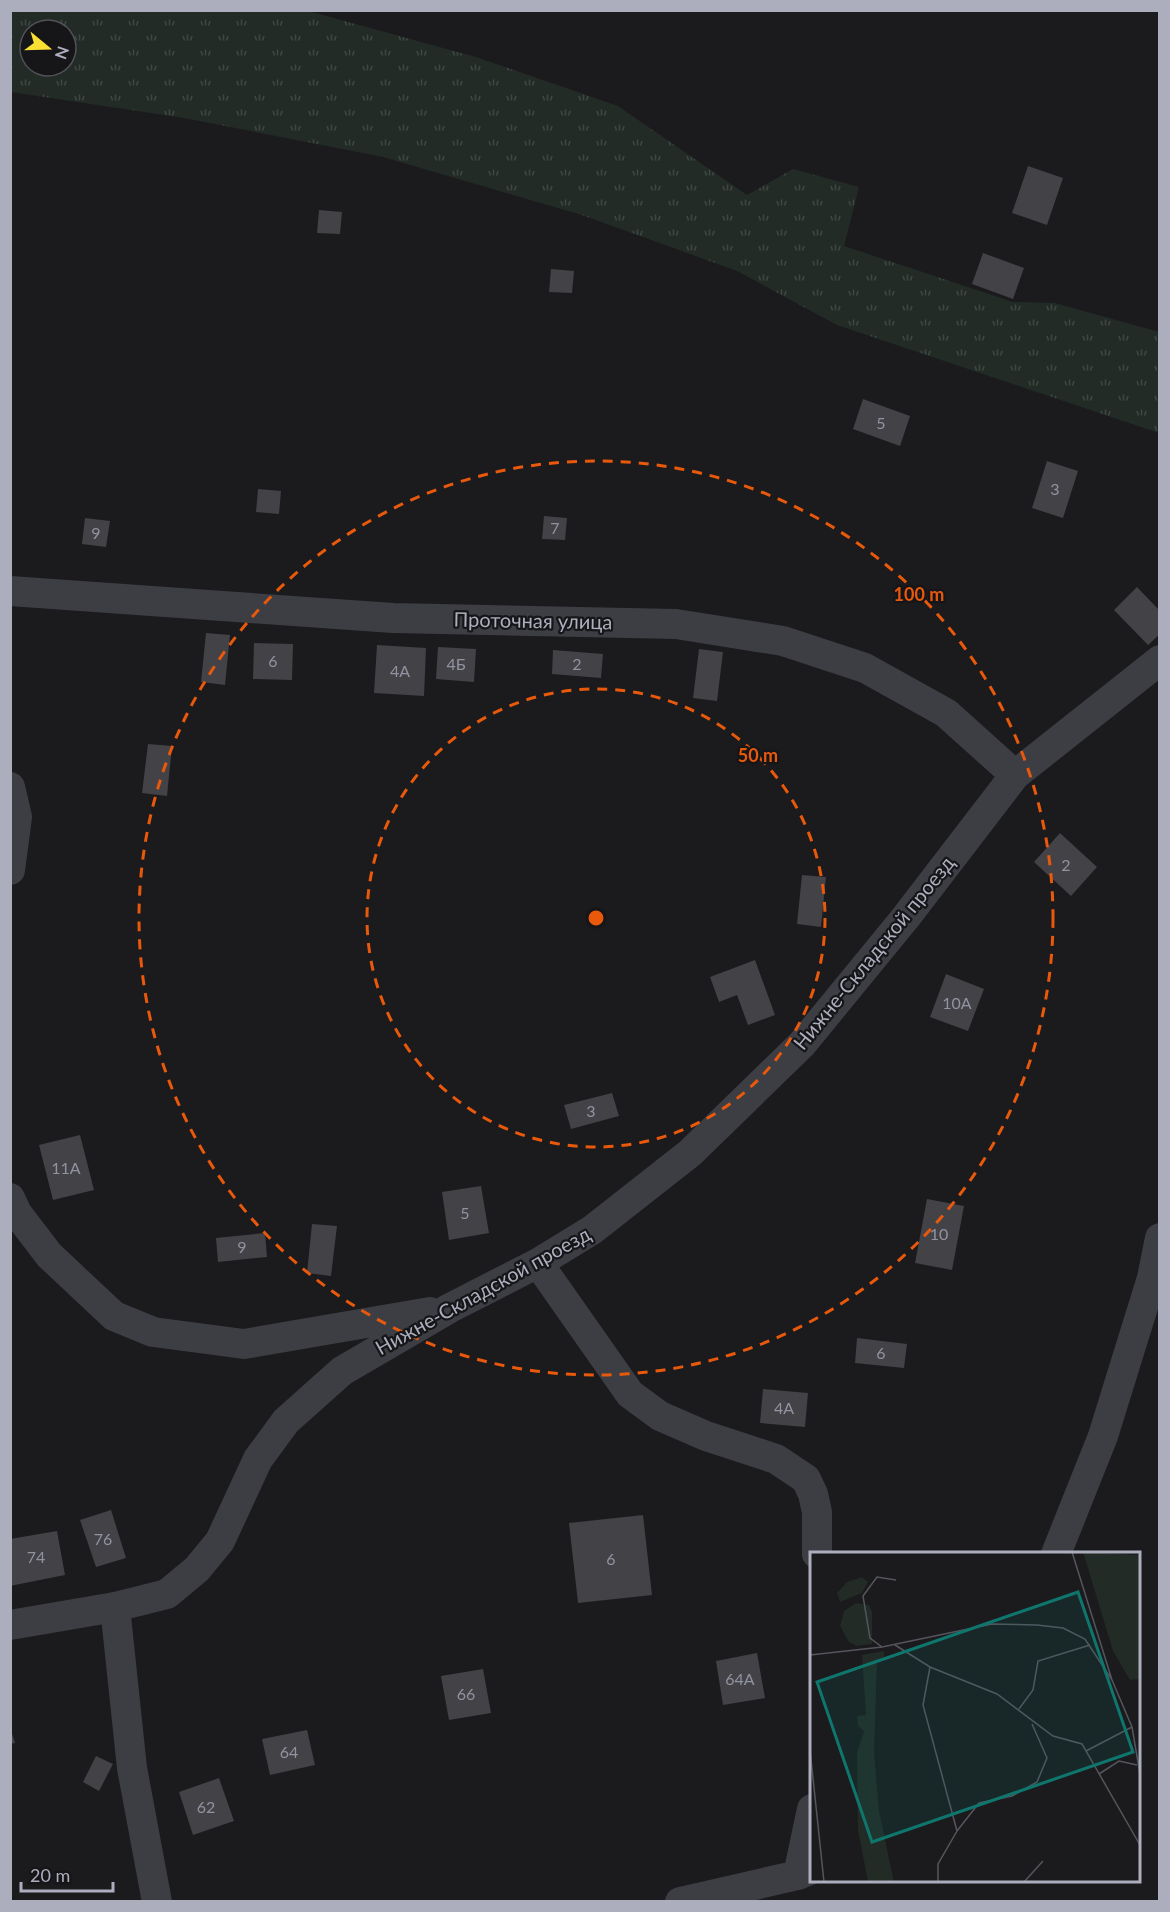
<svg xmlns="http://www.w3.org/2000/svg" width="1170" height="1912" font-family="Lato,sans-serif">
<defs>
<pattern id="grass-tufts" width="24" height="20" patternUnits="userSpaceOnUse" patternTransform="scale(1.5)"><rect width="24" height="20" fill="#222b25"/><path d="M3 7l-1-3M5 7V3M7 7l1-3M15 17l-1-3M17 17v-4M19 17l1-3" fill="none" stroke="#3f4743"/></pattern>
</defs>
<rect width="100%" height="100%" fill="#1b1a1d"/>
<path fill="url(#grass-tufts)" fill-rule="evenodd" d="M11,10l297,1 168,46 142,49 129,89 46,-26 66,18 -15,59 169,56 42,1 104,29v101l-322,-108 -100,-54 -155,-56 -199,-58 -199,-39 -173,-26zM30,30h36v36h-36z"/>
<path fill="#424247" d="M1028,166l35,12 -16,47 -35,-12z
M319,210l23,2 -2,22 -23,-1z
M983,253l41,15 -11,31 -41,-15z
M551,269l23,2 -2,22 -23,-1z
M863,399l47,17 -10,30 -47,-17z
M1047,461l31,10 -15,47 -31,-10z
M258,489l23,2 -2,23 -23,-2z
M544,516l23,2 -2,22 -23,-1z
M85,518l25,3 -4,26 -24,-3z
M1137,587l23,24v23l-12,11 -34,-35z
M206,633l24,2 -5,50 -24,-3z
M254,643l39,1 -1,36 -39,-1z
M377,645l49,3 -2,48 -50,-3z
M438,647l38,2 -2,33 -38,-3z
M699,649l24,3 -6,49 -24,-3z
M553,650l50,4 -2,24 -49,-4z
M148,744l24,2 -5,50 -25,-3z
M1060,833l37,34 -26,29 -37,-34z
M802,875l24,2 -5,50 -24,-3z
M755,960l20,55 -27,10 -11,-30 -18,7 -9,-25z
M946,974l38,15 -16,42 -38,-14z
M612,1093l7,23 -48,13 -7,-24z
M80,1135l14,55 -41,10 -14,-55z
M481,1186l8,47 -40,7 -7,-48z
M927,1199l37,7 -12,64 -37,-7z
M312,1224l25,2 -6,50 -24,-3z
M265,1233l2,24 -49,5 -2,-24z
M857,1338l50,6 -3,24 -49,-5z
M763,1389l45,4 -3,34 -45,-4z
M111,1510l15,48 -30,9 -16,-47z
M643,1515l9,80 -74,8 -9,-80z
M57,1531l8,44 -55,11v-47z
M757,1653l8,45 -42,7 -7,-44z
M483,1669l8,44 -42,7 -8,-44z
M10,1727l5,16 -5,1z
M307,1730l8,35 -45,10 -8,-36z
M96,1756l17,8 -14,27 -16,-9z
M219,1778l15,43 -41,14 -14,-43z"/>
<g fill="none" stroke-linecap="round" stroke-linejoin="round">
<path stroke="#3d3d44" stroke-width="30" d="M10,591l383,27 283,6 107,17 82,27 81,45 69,62
M10,787l7,30 -7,53
M10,1198l7,15 32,42 65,61 39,16 91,12 186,-32
M538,1263l92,131 30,22 46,20 70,23 30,20 7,15 4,18v42
M1056,1554l47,-118 49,-158 8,-40
M115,1607l17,161 25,134
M10,1625l105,-18 52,-13 30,-25 23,-28 38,-82 28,-38 56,-50 108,-63 88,-45 54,-33 98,-77 112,-109 104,-127 109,-142 145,-115
M798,1875l14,-66
M680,1902l118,-27 14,-6"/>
</g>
<g fill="none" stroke="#e8590c" stroke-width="3" stroke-dasharray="10 8">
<circle cx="596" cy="918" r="229"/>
<circle cx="596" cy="918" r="457"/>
</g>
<g text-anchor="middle" stroke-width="4.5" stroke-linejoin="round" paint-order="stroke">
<g font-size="16" fill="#9293a0">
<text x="881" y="429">5</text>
<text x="1055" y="495">3</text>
<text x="555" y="534">7</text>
<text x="96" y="539">9</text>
<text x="273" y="667">6</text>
<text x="456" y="670">4Б</text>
<text x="577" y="670">2</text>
<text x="400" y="677">4А</text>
<text x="1066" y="871">2</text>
<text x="957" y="1009">10А</text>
<text x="591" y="1117">3</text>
<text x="66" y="1174">11А</text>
<text x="465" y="1219">5</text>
<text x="939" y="1240">10</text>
<text x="242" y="1253">9</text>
<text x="881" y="1359">6</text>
<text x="784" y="1414">4А</text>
<text x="103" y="1545">76</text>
<text x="36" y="1563">74</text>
<text x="611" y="1565">6</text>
<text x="740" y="1685">64А</text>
<text x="466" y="1700">66</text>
<text x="289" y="1758">64</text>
<text x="206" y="1813">62</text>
</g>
<g font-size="20" fill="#acaebd" stroke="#161518">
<text transform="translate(533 621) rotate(1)" y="7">Проточная улица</text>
<text transform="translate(874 953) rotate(-51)" y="7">Нижне-Складской проезд</text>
<text transform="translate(483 1291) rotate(-29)" y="7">Нижне-Складской проезд</text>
</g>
</g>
<g transform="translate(810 1552)">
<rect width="330" height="330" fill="#1b1a1d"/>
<path d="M273,0l57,3v124l-10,1 -17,-29zM52,25l6,5 -6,11 -22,9 -3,-9 10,-11zM46,51l13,2 3,7v32l-15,2 -8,-4 -9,-16 4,-15zM74,99v6l-7,3 -3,92 5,59 15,71h-26l-10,-52 -1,-78 7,-21 -6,-5 -1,-10 9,-1 -4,-60z" fill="#222b25"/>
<path fill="none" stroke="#55555d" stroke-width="1.5" d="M262,0l40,128 20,47 8,47M85,93l35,22 67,27 56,42 29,8 58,101M72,95l-12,-9 -7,-42 14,-19 19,3M0,103l72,-8 110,-23 45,1 26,3 22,11 27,41M120,115l-7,38 34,126 -19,33v18M209,157l14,-19 5,-29 52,-16M0,198l14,132M276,199l46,-24M289,222l20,-13 18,4M147,279l22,-28 33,-7 25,-14 10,-24 -15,-34M214,330l19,-21"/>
<path fill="#0f766e" fill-opacity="0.15" stroke="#0f766e" stroke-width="3" d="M268,40l55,160 -261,90 -55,-160z"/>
<rect width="330" height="330" fill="none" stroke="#acaebd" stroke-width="3"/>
</g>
<circle cx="596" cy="918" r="9" fill="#e8590c" stroke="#161518" stroke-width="3"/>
<g font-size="18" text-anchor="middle" font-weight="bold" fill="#e8590c" stroke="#161518" stroke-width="4.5" stroke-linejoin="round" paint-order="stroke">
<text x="919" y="601">100 m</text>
<text x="758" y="762">50 m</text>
</g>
<rect width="1170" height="1912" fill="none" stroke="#acaebd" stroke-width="24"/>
<g transform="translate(48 48) rotate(109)"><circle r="28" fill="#161518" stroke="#52525a" stroke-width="1.5"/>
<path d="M0-4.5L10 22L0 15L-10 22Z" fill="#fbe034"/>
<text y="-9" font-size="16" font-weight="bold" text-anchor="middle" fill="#acaebd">N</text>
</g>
<path d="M21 1882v9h92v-9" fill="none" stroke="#acaebd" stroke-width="3"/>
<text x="30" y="1882" font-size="18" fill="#acaebd" stroke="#161518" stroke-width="4.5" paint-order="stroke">20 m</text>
</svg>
